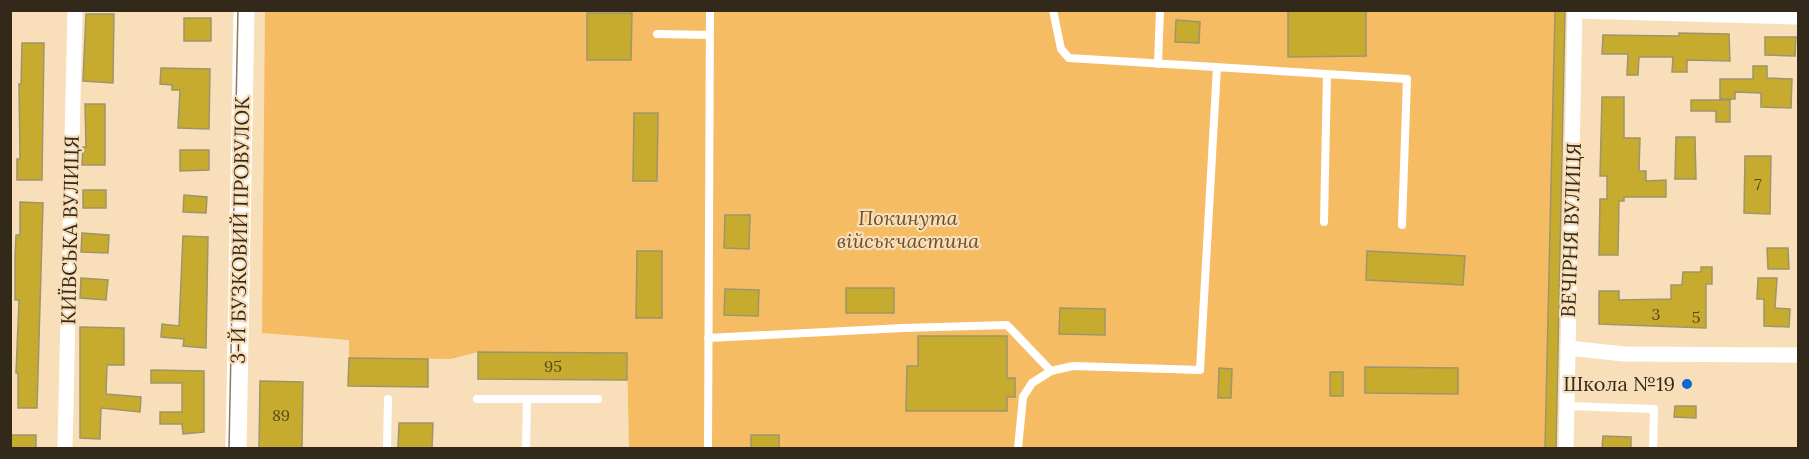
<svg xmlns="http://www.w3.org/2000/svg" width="1809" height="459" font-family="Lora,serif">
<rect width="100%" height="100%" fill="#f9dfb9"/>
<path fill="#f6bc64" d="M265,11h1290l-10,437h-916l-2,-95 -149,-1 -27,7 -102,-1v-18l-87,-7z"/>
<path fill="#c7ab2e" stroke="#9e956c" stroke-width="1.5" d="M1288,10h78v46l-78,1z
M1555,10h10l-9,438h-11z
M587,13h45l-1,47h-44z
M86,14h28l-1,69 -30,-2z
M184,18h27v23h-27z
M1176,20l24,2 -1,21 -24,-1z
M1679,33l50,1 1,27 -43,-1v12h-15l1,-15h-34l-1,18h-11l1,-21h-26l1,-19 76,1z
M1765,37h31l-1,19 -30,-1z
M22,43h22l-2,137h-25v-21h3l-1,-75h2z
M1753,66h14v12l25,1 -1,29 -30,-1v-14l-26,-1v7h-15v-20h33z
M161,68l49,1 -1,60 -31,-1 2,-38h-8v-5l-12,-1z
M1602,97h22v41h16l-1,33h7v10l20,-1v17h-42v4h-5l-1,54h-19l1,-56h7v-23h-7z
M1691,100h39v22h-14v-11h-25z
M85,104h20v61h-23l1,-18h3z
M634,113h24l-1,68h-24z
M1676,137h19l1,42h-21z
M180,150h29v20l-29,1z
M1745,156h26l-1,58 -26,-1z
M83,190h23v18h-23z
M184,195l23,2 -1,16 -23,-1z
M20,202l23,1 -6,205h-19v-35h-2l3,-73h-4v-43l1,-22h4z
M725,215h25l-1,34 -25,-1z
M82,233l27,2 -1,18 -27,-1z
M183,236l25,1 -2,111 -23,-2 1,-7 -23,-2 1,-13 17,2z
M1767,248h21l1,21h-21z
M637,251h25v67h-26z
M1367,251l98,5 -2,29 -97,-5z
M1701,267h11v17h-6v44l-107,-4v-33h20v9l52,-1v-14h11l1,-13h18z
M81,278l27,2 -2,20 -26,-2z
M1758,278h19l-2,30 15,1 -1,18 -25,-1v-27h-7z
M846,288h48v25h-48z
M725,289l34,1 -1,26 -34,-1z
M1060,308l45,1v26l-46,-1z
M80,327l44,1v37h-17l-1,29 35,3 -1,15 -39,-4 -1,31 -20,-1z
M918,336h89v42h8v19h-8v14h-101l1,-45h11z
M478,352l149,1v27l-149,-1z
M349,358l79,1v28l-80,-1z
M1365,367l93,1v26l-93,-1z
M1219,368l13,1 -1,29h-13z
M151,370l53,1v61l-21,2 -1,-10h-22v-12h22v-29h-31z
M1330,372h13v24h-13z
M260,381l43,1 -1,66h-43z
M1675,406h21v12l-22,-1z
M399,423h34l-1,25h-34z
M10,435h26v13h-26z
M751,435h28v13h-28z
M1603,436l28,1v11h-29z"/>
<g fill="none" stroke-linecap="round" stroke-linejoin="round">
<path stroke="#fff" stroke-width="8" d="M1053,10l8,39 8,9 338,21 -5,146
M657,34l53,1
M1158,64l2,-54
M1324,222l3,-148
M708,338l195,-10 104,-3 44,46
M477,399h121
M1566,406l88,3 -1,39
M387,448l1,-49
M526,448l1,-48
M708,448l2,-438
M1018,448l5,-51 9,-14 19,-12 22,-5 127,4 17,-303"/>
<path stroke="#fff" stroke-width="15" d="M1575,11l223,6
M1568,348l56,6 174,1
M65,448l10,-438
M1566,448l9,-438"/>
<path stroke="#fff" stroke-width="21" d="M236,448l8,-438"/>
<path stroke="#8b7a61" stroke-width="1.5" d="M229,448l9,-438"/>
</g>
<circle fill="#086ad2" stroke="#f9dfb9" stroke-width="2" cx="1687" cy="384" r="6"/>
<g text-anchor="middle" stroke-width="4.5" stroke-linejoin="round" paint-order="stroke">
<g font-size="16" fill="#584a20">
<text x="1758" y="190">7</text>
<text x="1656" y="320">3</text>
<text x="1696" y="323">5</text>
<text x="553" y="372">95</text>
<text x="281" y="421">89</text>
</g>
<g font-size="20" font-style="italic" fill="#6c5128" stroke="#f9dfb9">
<text x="908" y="225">Покинута<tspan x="908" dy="23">військчастина</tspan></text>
</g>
<g font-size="20" fill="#33291b" stroke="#f9dfb9">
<text transform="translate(70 230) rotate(-89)" y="7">КИЇВСЬКА ВУЛИЦЯ</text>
<text transform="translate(240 230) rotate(-89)" y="7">3-Й БУЗКОВИЙ ПРОВУЛОК</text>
<text transform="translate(1571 230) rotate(-88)" y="7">ВЕЧІРНЯ ВУЛИЦЯ</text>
</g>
<g font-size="20" fill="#33291b" stroke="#f9dfb9" text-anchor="end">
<text x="1675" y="391">Школа №19</text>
</g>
</g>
<rect width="1809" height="459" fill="none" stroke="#33291b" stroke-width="24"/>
</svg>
